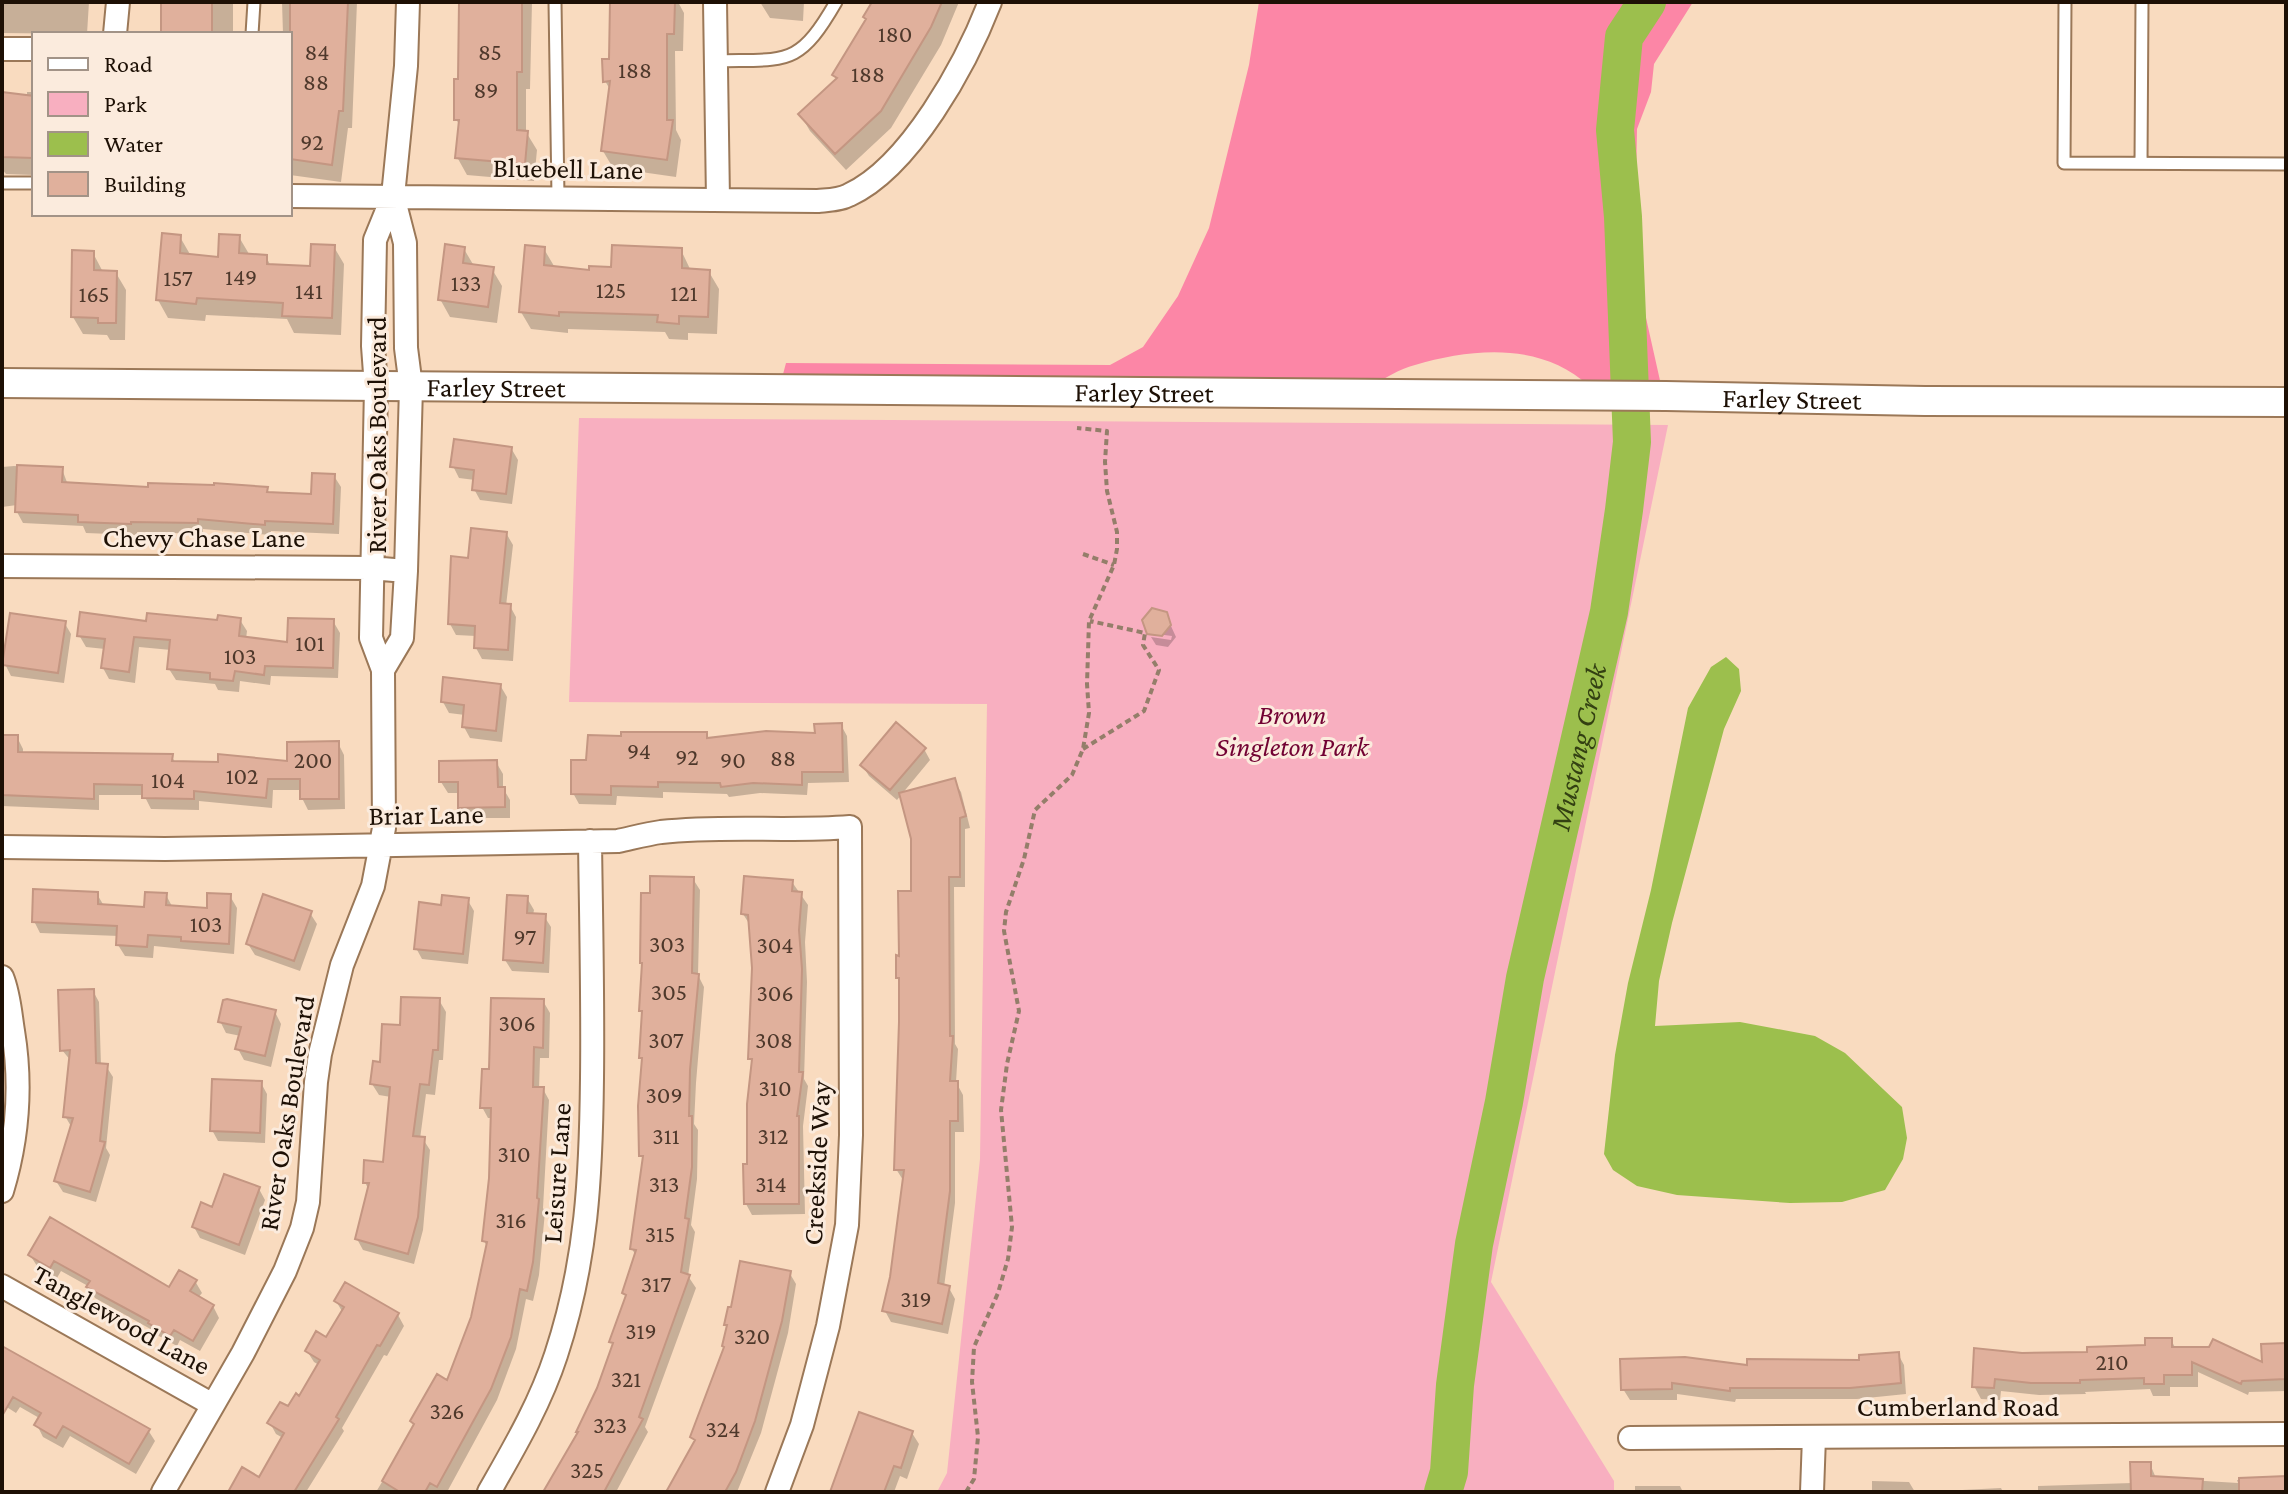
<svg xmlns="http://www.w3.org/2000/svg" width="2288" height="1494" font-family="'Crimson Pro',serif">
<rect width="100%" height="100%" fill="#f9dbbf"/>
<path fill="#f8afc0" d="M579,418l1089,7 -177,857 123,199v11h-677l10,-19 33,-314 7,-455 -418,-2z"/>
<path fill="#fc86a6" d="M1259,2h434l-39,62 -3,28 -14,37 -1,53 -19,43 23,66 21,94 -37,-4 -35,5c-48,-44 -116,-38 -174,-21 -16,4 -31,14 -45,22l-588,-9 4,-15 324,2 33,-18 35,-51 31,-68 40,-163z"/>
<path fill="#9cbf4d" d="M1726,657l13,12 2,22 -17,38 -52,194 -13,58 -4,45 85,-4 75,14 30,17 57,54 5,31 -4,21 -18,31 -43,12 -52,1 -113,-8 -40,-9 -24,-16 -9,-16 11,-99 13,-72 23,-93 37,-182 23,-41z"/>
<path fill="#0003" d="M2,2h87l-2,32 -85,-1z
M162,2h71v32h-72z
M282,2h75l-5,126h-4l-7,54 -51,-7v-141h-7z
M461,2h71l-2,87h-4v43l11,18 -3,31 -67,-6 -10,-18 3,-31 -4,-7z
M612,2h66l6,11 -1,38h-8l1,79 5,10 -5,37 -63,-9 -10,-17 8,-60 -6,-10 6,-21z
M760,2h44l-1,19 -33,-3z
M874,2h85l-18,43 -50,83 -45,42 -36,-39 -10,-17 37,-34 -3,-5 33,-54 -2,-4z
M27,92h7v83l-28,-1 -4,-5v-75l25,3z
M180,237l11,19 29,3 19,-22 10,17 17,3 5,9 41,2 22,-21 10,17 -3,71 -47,-2 -7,-14 -81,-4 -1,6 -37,-3 -10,-18z
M464,249l10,17 18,3 10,17 -5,37 -47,-6 -10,-18z
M544,249l10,17 37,6 22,-3 68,-19 10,21 18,1 10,17 -2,45 -29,-1v7l-19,-1 -4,-7 -97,-3v4l-37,-4 -10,-17z
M93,253l10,19 13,1 10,17 -1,50h-15l-3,-5 -24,-1 -10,-17z
M511,448l7,12 -6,44 -32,-4 -6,-11 1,-9 -16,-2 -6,-12z
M14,466l48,3 6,16 81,4h118l3,5 43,2 21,-20 7,11 -2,47 -68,-3 -1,4 -67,-6v5l-66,-2v3l-51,-2 -3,-7 -60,-3 -6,-11v-7l-15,2v-40z
M506,533l7,12 -7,61h4l6,11 -3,44 -31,-2 -6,-11v-12l-20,-1 -6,-11 20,-64z
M1165,613l11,24 -8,10 -12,-2 -5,-8 20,3 1,-4 -23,-3z
M240,620l7,11 -1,8 43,6 44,-24 7,12 -2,45 -67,-2 -1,9 -30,-4 -1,11 -21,-2 -3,-6 -39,-4 -7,-11 2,-19 -32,-3 -4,36 -26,-4 -6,-11 2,-19 -19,-2 -7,-12 69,-12z
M64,622l7,12 -7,49 -53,-7 -6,-12z
M500,685l7,12 -5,45 -32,-4 -6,-11 1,-12 -16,-2 -6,-11z
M841,725l6,11 2,46 -41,1 -1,12 -47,-2 -31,4 -2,-3 -64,-2v6l-46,-2 -1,9 -37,-1 -6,-11 15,-31 118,-28 3,6 108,-5z
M2,737h15l6,12v5l148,2 5,7h113l49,-20 6,12 1,54 -37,1 -6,-12v-8h-29l-1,18 -73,-7v9l-48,-1 -7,-14h-45v15l-97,-4z
M924,749l6,11 -33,40 -28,-24 -7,-11z
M496,762l7,12v14l7,12v18h-44l-6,-11v-14h-12l-7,-11z
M954,781l7,11 9,36 -5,1v58h-11l1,157 3,5 -2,33 7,13 1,37h-9v71l-11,84 5,1 6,11 -7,35 -57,-12 -6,-11 7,-34 11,-97 -7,-11 5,-186 -3,-6 15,-84z
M693,879l7,11 -2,85 6,12 -8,96 -2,41 4,6 -1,49 -6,46 4,7 -7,44 8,12 -51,139 3,5 -32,60h-70l33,-58 19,-45 16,-43 -2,-4 14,-44 -2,-5 12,-37 -4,-7 12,-88 -3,-6 2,-93 -2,-4 2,-44 -2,-4 11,-115z
M792,882l16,23 -3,37 2,40 -3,97 4,7 -5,40 2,88 -53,1 -6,-11 8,-139 -4,-6 4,-91 -4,-43 -7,-11z
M97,894l7,12 42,3 20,-14 7,13 36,2 21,-14 7,12 -3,46 -80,-8 -1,12 -28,-2 -7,-11 1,-9 -79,-3 -6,-12z
M527,898l7,12 -1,5 11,1 7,11 -2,46 -37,-2 -7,-11z
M467,899l7,12 -6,53 -46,-5 -6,-11 27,-41z
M310,913l7,11 -17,47 -45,-16 -7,-11z
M93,991l6,11 2,64h5l7,11 -7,71 4,7 -14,47 -33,-10 -7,-11 16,-53 -7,-12 6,-55 -9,-11z
M439,1000l7,12 -3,48h-4l-4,35 -9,-1 -6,45h3l7,11 -7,80 -9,34 -51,-14 -6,-11 12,-48 -4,-9 20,-18 6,-67 -12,-2 -7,-11 30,-57z
M543,1001l7,12 -1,45h-9l-1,31h4l6,11 -6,108 2,4 -6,63 -6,26 -7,-2 -10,50 -19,51 -50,92h-71l39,-65 -3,-6 36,-38 25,-65 15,-70 -4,-7 7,-63 1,-60h-4l-6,-11 9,-36z
M275,1012l6,12 -10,43 -27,-7 -6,-11 3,-13 -15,-3 -6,-12z
M261,1083l6,11 -2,49 -47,-2 -6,-11z
M259,1189l6,11 -20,55 -45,-17 -6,-11 19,-18z
M51,1220l118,70 26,-9 7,12 -4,5 15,8 6,12 -19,33 -20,-11 -3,6 -20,-11 -3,-4 -59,-33 -7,-12 -27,-15 -4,7 -20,-12 -7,-11z
M789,1272l7,12 -8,49 -27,100 -24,59h-68l27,-49 -4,-6 33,-89 3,-19 -2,-5z
M336,1301l62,14 6,11 -17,30 -3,-1 -42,73 2,3 -38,61h-72l25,-13 24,-41 -7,-4 -6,-11 30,-25 19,-33 -5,-3 -7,-11 20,-11 16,-27z
M2171,1340l5,9 88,16 22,-20v46l-37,1 -1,3 -50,-23v15h-28v9h-17l-3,-7 -65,3 1,2 -47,1 -38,-4 -1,9 -19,-1 -7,-13 48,-31 68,-1 57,-7z
M2,1348l146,82 7,11 -19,33 -66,-38 -7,12 -20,-11 -6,-12 4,-6 -21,-12 -4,6 -14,-9z
M1898,1354l6,11 2,29 -49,5h-121l-1,3 -58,-8v6h-47l-7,-11 126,-21 112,-6z
M912,1433l7,11 -12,35 -7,-3 -6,16h-62z
M2150,1464l6,14 82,5 -1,-3 49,-2v14h-248v-6l94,-3z
M1872,1481l37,1 6,10h-43z
M1635,1486h45l3,6h-48z
M2001,1488l2,4h-41v-2z"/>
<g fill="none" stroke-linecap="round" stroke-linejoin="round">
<path stroke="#9cbf4d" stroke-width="38" id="s1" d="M1443,1492l6,-20 6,-87 19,-141 30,-142 21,-124 84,-366 15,-102 8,-68 -9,-225 -8,-87 9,-93 23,-35"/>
</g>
<path fill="#e0b09c" stroke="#c49682" stroke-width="2" d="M161,2h51v32h-51z
M290,2h58l-5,109h-4l-7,54 -42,-6z
M459,2h63v70h-5v58l11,1 -3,33 -70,-6 4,-38h-5v-41h4z
M610,2h65l-1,32h-7v86h6l-6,40 -66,-9 9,-70 -7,1 -1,-23h7z
M872,2h70l-11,25 -50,84 -46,43 -37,-40 39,-36 -5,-3 34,-56 -3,-2z
M2,92l32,4v62l-32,-1z
M162,233l19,2 -1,18 38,4 1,-23 21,1 -1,18 28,2v9l43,2 1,-22 24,1 -3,73 -50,-2 1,-13 -86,-5 -1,6 -40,-4z
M445,244l20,3 -2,16 31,4 -6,40 -50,-7z
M525,245l20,2 -1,18 45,5v-4l22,1 1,-22 70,3v20l28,2 -2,47 -29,-1v8l-22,-2 1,-7 -99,-3v4l-40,-4z
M72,250l22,1v19l23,1 -1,52h-18v-5l-27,-1z
M454,439l58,8 -6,47 -34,-4 2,-20 -24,-3z
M17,465l46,2 -1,15 86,5v-4l66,2v-2l54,4 -1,5 44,2 1,-21 23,1 -2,50 -68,-3v4l-67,-6v4l-67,-1v2l-53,-2v-7l-63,-3z
M471,528l36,4 -7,71 11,1 -3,46 -34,-2 1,-22 -27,-2 3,-68 17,2z
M1152,608l15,4 4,13 -9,11 -15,-2 -5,-14z
M80,612l66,9 1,-8 70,7 1,-5 23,3 -2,18 48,6 1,-24 46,1 -1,49 -68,-2 -1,9 -29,-4 -2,10 -23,-2v-6l-43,-4 3,-29 -36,-3 -5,35 -28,-4 4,-29 -28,-3z
M10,613l56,8 -8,52 -56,-8z
M443,677l58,7 -5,47 -34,-4 2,-22 -23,-3z
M896,722l30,26 -36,42 -30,-25z
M842,723l1,49h-41v13l-49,-2 -32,4 -1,-4 -62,-1v5l-47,-1v9l-40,-1v-34h15l2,-25 33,1v-4h86v6l59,-7 49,2 -1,-9z
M2,735h16v17l155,2 -1,7 46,1v-8l69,7v-19l52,-1v58h-39v-20h-32l-2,19 -72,-7v8l-52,-1v-13l-48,-1v15l-92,-4z
M497,760l1,27h7v20l-47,1v-26h-19v-21z
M955,778l11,38 -6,2v59h-11l1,159h3l-3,45h8v40h-8v70l-12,92 12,3 -8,38 -60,-13 8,-34 14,-107h-10l5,-148v-44h-3v-23l3,1 -1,-65h13v-52l-12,-46z
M650,876l44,1 -2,96 7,1 -9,96 -1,46h3v51l-7,51 4,1 -8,53 9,3 -51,142 4,2 -39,73h-61l35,-60h-2l21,-44 16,-45 -4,-1 17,-47 -4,-2 14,-43 -6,-1 13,-93h-4l-1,-50 4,-48h-3l3,-47h-3l3,-48h-2l1,-70h9z
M744,876l49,4 -1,11 10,1 -3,38 3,39 -3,103h4l-6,44h2v88h-55l-1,-40h4v-60l5,-45h-4l4,-91 -4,-53 -7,-1z
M33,889l65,3v12l46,3 1,-15 22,1 -1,12 41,3v-15l24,1 -2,50 -48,-3v-4l-33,-2 -1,12 -31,-2 1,-19 -85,-4z
M263,894l49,17 -18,50 -48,-17z
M442,895l27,3 -6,56 -49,-5 5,-47 22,3z
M507,895l21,1 -1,17 19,1 -3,49 -40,-3z
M94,989l2,74 12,1 -8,77 5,1 -15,50 -36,-11 19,-63 -10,-1 7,-67 -10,1 -2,-61z
M401,997l39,1 -2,52h-5l-4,35 -9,-1 -7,52 12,1 -7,80 -10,37 -53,-15 14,-56h-6l1,-23 19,2 7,-75 -20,-3 3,-23 7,1 2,-38 18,1z
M491,998l53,1 -1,49 -9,-1 -1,40h11l-7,111 2,1 -6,63 -6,29 -7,-2 -9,48 -20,52 -54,98 -7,-4 -5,9h-25l-18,-11 32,-57 -4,-3 27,-47 10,6 24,-63 16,-75 -5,-1 7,-63 2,-70h-11l2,-39h7z
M227,999l49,11 -11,46 -30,-7 6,-22 -23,-5 5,-22z
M212,1079l50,2 -2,52 -50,-2z
M224,1174l36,13 -21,58 -47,-18 9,-25 11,5z
M50,1217l119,70 10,-17 18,10 -7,11 24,14 -21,36 -19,-11 -4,6 -22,-13 1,-2 -63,-34 4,-6 -36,-20 -4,7 -22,-13z
M740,1261l51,10 -9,50 -27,100 -19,51 -11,20h-59l29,-52 -5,-3 34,-90 -2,-1 5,-21h-3l4,-18h3z
M345,1282l54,31 -19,33 -3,-1 -41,72 3,2 -45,73h-66l14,-25 17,10 25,-44 -17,-10 13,-21 8,4 8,-13 3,3 21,-36 -15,-9 11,-20 10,6 18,-30 -10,-6z
M2145,1338h27v9h37l4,-8 49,23 -1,-18 25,-1v36l-44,2 -1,3 -49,-22v13h-28v9h-20v-6l-64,2v3h-49l-36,-4 -1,9 -22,-1 2,-39 48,5 65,-1v-5l58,-2z
M2,1346l148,83 -21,35 -66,-38 -7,12 -22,-13 7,-12 -28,-16 -11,19z
M1899,1352l2,31 -51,5h-120v3l-58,-8v6l-51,1 -1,-31 65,-2 62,8v-6l112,1v-5z
M859,1412l54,19 -12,37 -7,-2 -10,26h-54z
M2130,1462h21v14l52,3 -1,13h-71z
M2286,1476v16h-47v-14z"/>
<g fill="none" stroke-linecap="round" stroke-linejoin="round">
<g stroke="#9b7858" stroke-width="15">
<path id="service" d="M555,2l3,195
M2065,2l-1,161 222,1
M252,34l2,-32
M716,61c71,-2 82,7 120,-59
M2141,163l1,-161
M2,183h32"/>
</g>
<g stroke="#9b7858" stroke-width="26">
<path id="minor" d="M715,2l3,198
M115,34l3,-32
M2,49h32
M290,196l528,5c10,-1 22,-1 31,-6 61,-28 117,-131 141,-193
M2,566l368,2 36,3
M383,670l19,-32 4,-67 5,-184 -5,-39 -1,-105 -12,-47 13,-130 2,-64
M2,847l163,2 453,-8c14,-3 29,-7 43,-9 63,-7 126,0 189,-5l1,308 -4,90 -19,101 -26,99 -25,67
M2,977c7,17 8,35 11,54 9,55 5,107 -11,160
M2,1286l211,119
M1630,1438l656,-4
M163,1492l80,-139 42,-82 17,-43 6,-26 8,-120 4,-28 22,-89 31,-79 11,-58 -1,-158 -12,-32 5,-251 -3,-41 2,-106 18,-44
M489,1492c25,-44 51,-88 67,-137 31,-94 35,-179 36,-277 1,-79 -1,-158 -2,-237
M1812,1492l2,-55"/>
</g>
<g stroke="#9b7858" stroke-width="32">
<g id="tertiary">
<path id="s2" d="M2,383l1664,13 259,5 361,1"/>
</g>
</g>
<path stroke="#947e6a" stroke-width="4" stroke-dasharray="6 4" stroke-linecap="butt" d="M1083,554l31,11
M1083,749l61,-38 15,-41 -16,-25 2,-12 -55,-12
M966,1492l8,-13 4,-42 -6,-55 2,-35 24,-54 10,-34 4,-32 -11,-117 6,-46 12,-53 -15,-80 2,-19 18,-53 11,-49 37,-35 11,-26 6,-36 -2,-29 2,-63 25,-56 3,-16v-17l-10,-41 -2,-29 2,-31 -30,-3"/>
<use href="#service" stroke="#fff" stroke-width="11"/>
<use href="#minor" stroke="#fff" stroke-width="22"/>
<use href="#tertiary" stroke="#fff" stroke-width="28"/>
</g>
<g text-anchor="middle" stroke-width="6" stroke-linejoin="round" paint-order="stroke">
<g font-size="24" fill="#4e382b">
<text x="895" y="42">180</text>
<text x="317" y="60">84</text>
<text x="490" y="60">85</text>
<text x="635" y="78">188</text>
<text x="868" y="82">188</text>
<text x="316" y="90">88</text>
<text x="486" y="98">89</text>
<text x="312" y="150">92</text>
<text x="241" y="285">149</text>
<text x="178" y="286">157</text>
<text x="466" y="291">133</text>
<text x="611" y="298">125</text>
<text x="309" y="299">141</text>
<text x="684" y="301">121</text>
<text x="94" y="302">165</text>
<text x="310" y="651">101</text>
<text x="240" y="664">103</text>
<text x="639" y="759">94</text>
<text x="687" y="765">92</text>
<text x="783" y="766">88</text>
<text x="313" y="768">200</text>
<text x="733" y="768">90</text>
<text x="242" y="784">102</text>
<text x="168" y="788">104</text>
<text x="206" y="932">103</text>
<text x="525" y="945">97</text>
<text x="667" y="952">303</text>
<text x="775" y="953">304</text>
<text x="669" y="1000">305</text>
<text x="775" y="1001">306</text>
<text x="517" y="1031">306</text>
<text x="666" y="1048">307</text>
<text x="774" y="1048">308</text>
<text x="775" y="1096">310</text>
<text x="664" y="1103">309</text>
<text x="666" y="1144">311</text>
<text x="773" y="1144">312</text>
<text x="514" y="1162">310</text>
<text x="664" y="1192">313</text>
<text x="771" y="1192">314</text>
<text x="511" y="1228">316</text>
<text x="660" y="1242">315</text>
<text x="656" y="1292">317</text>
<text x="916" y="1307">319</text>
<text x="641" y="1339">319</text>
<text x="752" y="1344">320</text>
<text x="2112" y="1370">210</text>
<text x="626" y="1387">321</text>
<text x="447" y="1419">326</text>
<text x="610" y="1433">323</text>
<text x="723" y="1437">324</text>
<text x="587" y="1478">325</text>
</g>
<g font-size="28" fill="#1d1005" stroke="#fbebdd">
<text transform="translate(568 168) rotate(1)" y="10">Bluebell Lane</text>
<text dy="10" stroke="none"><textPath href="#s2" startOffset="494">Farley Street</textPath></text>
<text dy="10" stroke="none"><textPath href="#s2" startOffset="1142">Farley Street</textPath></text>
<text dy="10" stroke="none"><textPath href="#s2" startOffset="1790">Farley Street</textPath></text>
<text transform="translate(376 435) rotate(-90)" y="10">River Oaks Boulevard</text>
<text x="204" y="547">Chevy Chase Lane</text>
<text transform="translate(426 814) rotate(-1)" y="10">Briar Lane</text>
<text transform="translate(286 1113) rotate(-81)" y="10">River Oaks Boulevard</text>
<text transform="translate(816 1163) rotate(-87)" y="10">Creekside Way</text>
<text transform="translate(556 1173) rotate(-86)" y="10">Leisure Lane</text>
<text transform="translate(122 1319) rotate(29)" y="10">Tanglewood Lane</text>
<text x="1958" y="1416">Cumberland Road</text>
</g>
<g font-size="28" font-style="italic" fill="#720233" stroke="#fbebdd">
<text x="1292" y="724">Brown<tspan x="1292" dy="32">Singleton Park</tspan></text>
</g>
<g font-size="30" font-style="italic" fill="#334012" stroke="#fbebdd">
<text dy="10" stroke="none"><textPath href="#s1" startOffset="758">Mustang Creek</textPath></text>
</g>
</g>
<rect width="2288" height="1494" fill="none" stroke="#1d1005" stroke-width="8"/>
<rect x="32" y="32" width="260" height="184" fill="#fbebdd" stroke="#a29387" stroke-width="2"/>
<rect x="48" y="58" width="40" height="12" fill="#ffffff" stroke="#a29387" stroke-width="2"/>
<text x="104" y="72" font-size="24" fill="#1d1005">Road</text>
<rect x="48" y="92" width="40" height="24" fill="#f8afc0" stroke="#a29387" stroke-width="2"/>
<text x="104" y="112" font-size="24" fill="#1d1005">Park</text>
<rect x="48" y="132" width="40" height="24" fill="#9cbf4d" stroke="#a29387" stroke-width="2"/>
<text x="104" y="152" font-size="24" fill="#1d1005">Water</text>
<rect x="48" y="172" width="40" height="24" fill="#e0b09c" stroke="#a29387" stroke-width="2"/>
<text x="104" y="192" font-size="24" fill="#1d1005">Building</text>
</svg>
